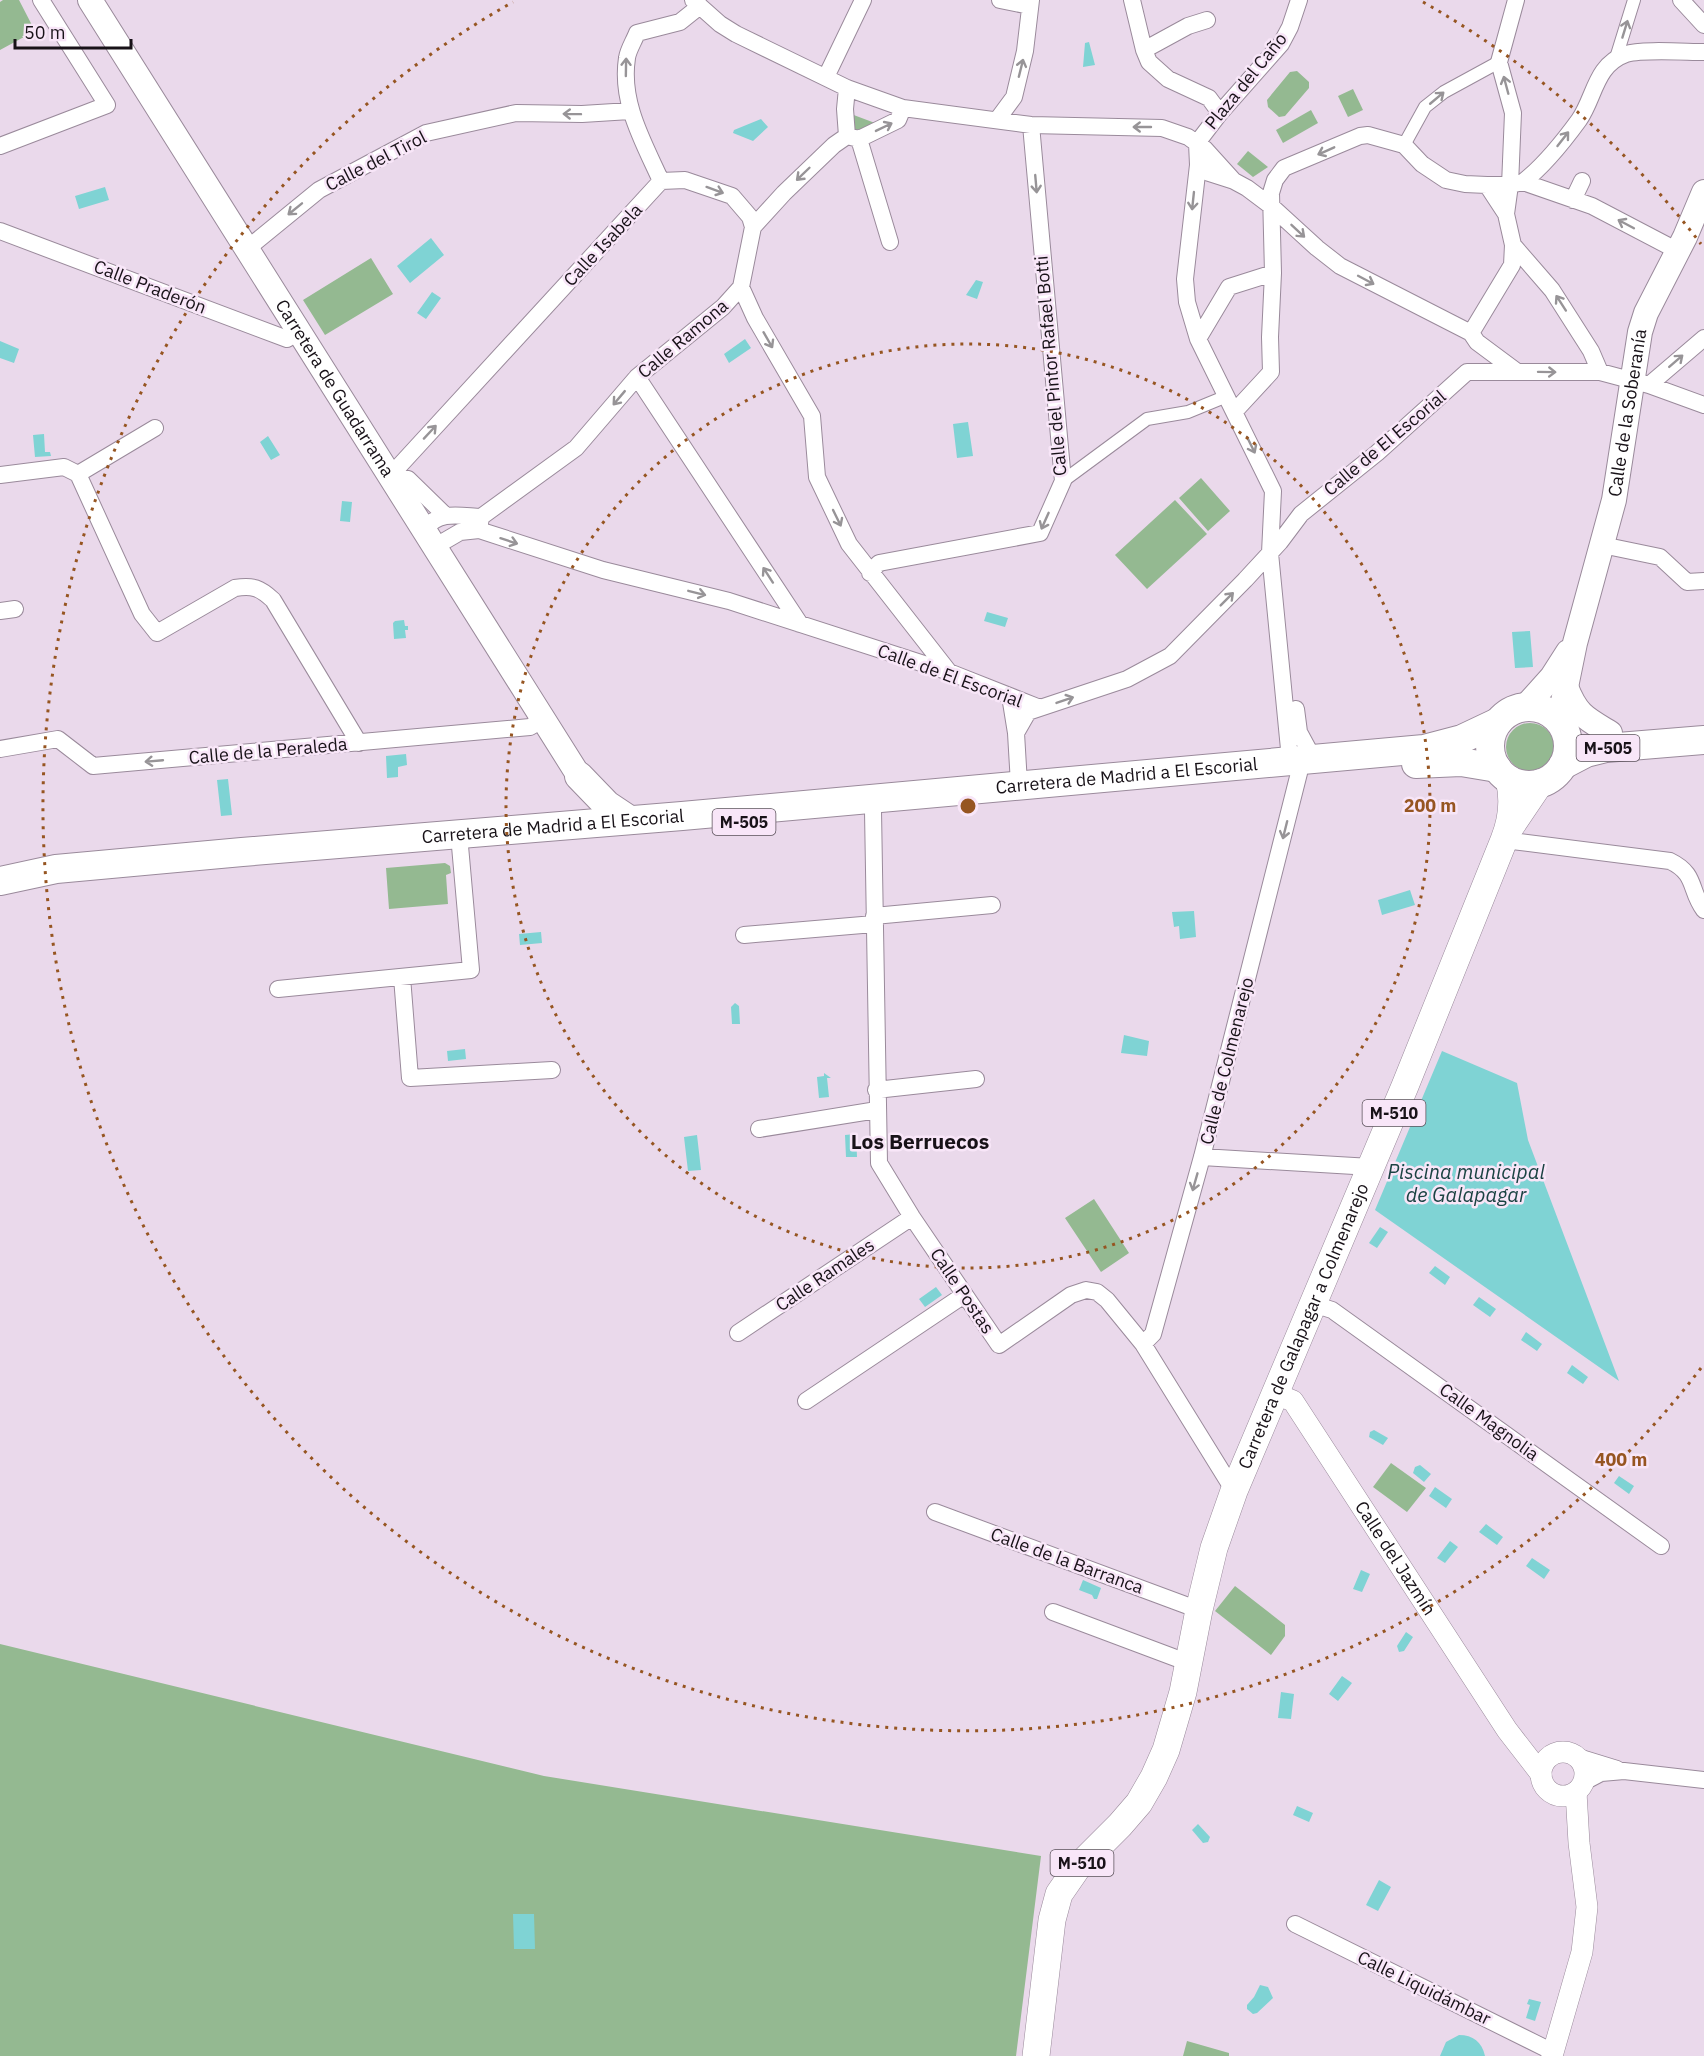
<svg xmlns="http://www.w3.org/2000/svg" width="1704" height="2056" font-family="'IBM Plex Sans',sans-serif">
<rect width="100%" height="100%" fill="#ead9eb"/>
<path fill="#94b991" d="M3,0h16l16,31 -35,19v-48z
M1297,71l12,11v6l-24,28 -6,1 -11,-10 -1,-7 23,-28z
M1353,89l10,21 -15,7 -10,-21z
M1311,110l7,13 -35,20 -7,-13z
M851,114l24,9 -17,10 -5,-3z
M1248,151l20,16 -15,10 -16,-13z
M371,258l22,36 -68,41 -22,-35z
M1201,478l29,33 -22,20 -29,-33z
M1175,500l32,34 -60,55 -32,-34z
M1506 747a24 24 0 1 1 48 0a24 24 0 1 1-48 0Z
M445,863l5,3 1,7 -5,2 2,29 -59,5 -3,-41z
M1094,1199l35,54 -28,19 -36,-54z
M1391,1463l35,25 -19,24 -34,-25z
M1235,1586l50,39v11l-14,19 -56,-44z
M0,1644l544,132 497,80 -25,200h-1016z
M1187,2041l42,12v3h-46z"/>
<path fill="#7fd3d4" d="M1089,42l6,23 -12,2 2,-24z
M761,119l7,8 -15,14 -20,-8 1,-3z
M105,187l4,13 -30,9 -4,-13z
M431,238l13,17 -34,28 -13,-17z
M976,280l7,2 -6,17 -11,-4z
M432,292l9,6 -15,21 -9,-6z
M745,339l6,9 -22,15 -5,-9z
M0,341l19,8 -5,14 -14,-5z
M968,422l5,34 -16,2 -4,-34z
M44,434l1,18h5l1,4 -16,1 -2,-22z
M268,436l12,19 -9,5 -11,-18z
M342,501l10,1 -2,20 -10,-1z
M987,612l21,6 -3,9 -21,-6z
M404,620l1,6h3v4h-3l1,8 -12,1 -1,-16 2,-2z
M1530,631l3,36 -18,1 -3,-36z
M406,754l1,11 -9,2v10l-11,1 -1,-22z
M228,779l4,36 -11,1 -4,-36z
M1410,890l5,15 -33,10 -4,-15z
M1194,911l2,26 -16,2 -1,-13 -5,1 -2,-15z
M541,932l1,11 -22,2 -1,-11z
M735,1003l4,3 1,18h-8l-1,-17z
M1124,1035l25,6 -2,15 -26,-3z
M465,1049l1,10 -18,2 -1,-10z
M1442,1051l75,32 11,57 91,241 -244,-171z
M824,1073l7,5h-4l2,19 -10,1 -2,-21 7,-1z
M856,1134l1,23h-11l-1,-22z
M697,1135l4,35 -13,1 -4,-34z
M1380,1227l8,5 -11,16 -8,-5z
M1435,1266l15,11 -5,8 -16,-12z
M936,1287l6,8 -17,12 -6,-8z
M1479,1297l17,12 -6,8 -17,-12z
M1526,1332l16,12 -5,7 -16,-11z
M1572,1365l16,12 -5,7 -16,-11z
M1374,1430l14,8 -5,7 -14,-8 1,-5z
M1420,1465l11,9 -7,8 -11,-9 2,-6z
M1619,1476l15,10 -5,8 -15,-11z
M1435,1487l17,12 -6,9 -17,-12z
M1486,1524l17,13 -6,8 -18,-13z
M1450,1541l8,6 -13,16 -8,-5z
M1532,1558l18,12 -6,9 -18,-13z
M1361,1570l9,4 -8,18 -9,-3z
M1083,1580l18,8 -4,11h-3l-2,-4 -13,-5z
M1406,1632l7,5 -9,14 -5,1 -2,-6z
M1342,1676l10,7 -14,18 -9,-7z
M1281,1692l13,2 -3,25 -13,-1z
M1297,1806l16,7 -4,9 -16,-7z
M1198,1824l12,13 -2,5 -5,1 -11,-13z
M1379,1880l12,7 -13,24 -12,-6z
M513,1914h21l1,35h-21z
M1260,1985l8,2 5,11 -16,15 -4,1 -6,-5v-4l7,-8z
M1529,1999l12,3 -6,19 -9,-3 4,-13 -3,-1z
M1459,2035c14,0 23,7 26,21h-45l6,-14z"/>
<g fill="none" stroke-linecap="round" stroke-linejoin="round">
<g stroke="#9a8a9b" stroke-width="14">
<path id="pedestrian" d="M1616,58l18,-58
M1404,145l21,-38 19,-15 55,-30
M1063,481l84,-62 41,-7 39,-16"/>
</g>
<g stroke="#9a8a9b" stroke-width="18">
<path id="minor" d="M693,0l27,24 16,10 111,54 56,20 128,17 131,3 26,9 17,12 29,32 -25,-8 -11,-8
M1000,0l30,6
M1132,0l12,50 5,12 19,17 41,19 11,15
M1681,0l23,25
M1144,50l44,-24 19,-6
M826,77l37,-77
M847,88l-2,21 2,27
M997,120l17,-23 11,-46 6,-51
M851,137l8,2 39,-19 5,-12
M859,139l31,103
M1197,143l1,22 -13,114 2,23 11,37 75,152 -3,62 19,196 -5,12
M1197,143l23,-30 61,-69 9,-17 9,-27
M0,146l107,-41 -66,-105
M661,181c-17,-38 -41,-78 -34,-123 1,-8 7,-17 10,-25l43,-11 20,-16
M661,181l24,-1 47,16 18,21 3,10
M1234,181l13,7 24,18 46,42 23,18 131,67 6,9 39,29
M1523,182c22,-17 40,-40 56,-62 16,-23 16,-55 47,-66 15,-5 60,-2 78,-2
M1487,185l19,29 7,31 39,45 39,61 9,21
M1573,200l9,-19
M1506,214l4,-29 3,-72 -14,-51 17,-62
M0,231l287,108 13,-8
M248,248l71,-58 107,-57 90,-20 66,1 48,-3
M741,287l14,31 57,98 5,61 32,67 100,128
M1471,333l41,-68 1,-20
M1198,339l31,-52 44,-14
M637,377l163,247
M1649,385l55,-47
M1235,411l36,-39 -1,-35 3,-64 -2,-80 4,-13 9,-12 76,-32 8,-1 36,10 18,19 24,16 19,4 22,1h23l13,-3 69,24 86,45
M78,474l77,-46
M0,475l64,-8 14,7 64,140 15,19 78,-45c18,-3 25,0 38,12l86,143
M391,475l270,-294
M391,475l17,4 38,37
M425,529c14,-19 35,-13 56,-12
M479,530l2,-13 95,-69 61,-71 86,-70 18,-20 12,-60 31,-34 50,-48 13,-9
M1602,545l58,12 27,25 17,-1
M436,546l24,-14 19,-2 124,40 126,31 220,71 91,36 87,-29 43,-23 75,-76 35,-38 21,-28 76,-61 90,-81h133l49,13 55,20
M870,573l9,-10 161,-30 23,-52 -32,-356
M0,611l15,-2
M1010,696l6,37 12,-21 12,-4
M1296,709l3,23 14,26
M1016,733l3,51
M0,749l58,-10 35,27 437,-39 14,-8
M873,811l6,352 33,54 87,128 72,-50 15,-5 11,2 10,8 36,44 91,147
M1504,840l166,21c27,13 19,29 34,49
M874,916l118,-11
M744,935l130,-11
M402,977l8,101 142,-8
M278,989l193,-19 -11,-124
M876,1090l100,-11
M759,1129l118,-19
M1202,1157l169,10
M1313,1304l19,6 329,236
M738,1333l174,-116
M1143,1344l10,-10 49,-177 97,-384
M806,1401l158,-106
M935,1512l264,98
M1053,1612l136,51
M1578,1757l39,12
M1584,1782l17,-9 23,-2 80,9
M1295,1924l258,128"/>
</g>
<g stroke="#9a8a9b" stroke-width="22">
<g id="tertiary">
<path id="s1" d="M1276,1394l17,7 214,329 34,44"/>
<circle cx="1563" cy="1774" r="22"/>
<path d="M1552,2056l30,-104 5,-45 -8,-64 -3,-51"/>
</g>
</g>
<g stroke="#9a8a9b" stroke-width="26">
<g id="secondary">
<path id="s2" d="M90,0l489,776"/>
<path d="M1566,687c11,28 19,31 44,46"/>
<path d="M1525,707l27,-30 16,-25"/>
<path id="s3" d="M1559,721l16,-78 39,-143 26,-168 6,-19 39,-76 19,-45"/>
</g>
</g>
<g stroke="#9a8a9b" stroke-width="28">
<g id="primary">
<path d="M1511,826l29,-43"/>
<path id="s4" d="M1036,2056l16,-136 7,-26 18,-26 43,-43 19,-22 15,-26 12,-27 17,-58 16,-82 15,-62 20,-57 171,-405 99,-246c8,-20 10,-41 5,-61"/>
</g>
</g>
<g stroke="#9a8a9b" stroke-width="30">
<g id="trunk">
<circle cx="1529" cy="746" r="39"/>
<path d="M1416,764l45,-2 36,6"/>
<path d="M1563,765l23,-12 20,-5 98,-8"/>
<path d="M579,776l28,29 21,14"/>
<path id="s5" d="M0,881l56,-12 186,-17 440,-36 742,-67 38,-10 36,-17"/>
</g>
</g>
<use href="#pedestrian" stroke="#fff" stroke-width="12"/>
<use href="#minor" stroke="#fff" stroke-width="16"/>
<use href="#tertiary" stroke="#fff" stroke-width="21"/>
<use href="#secondary" stroke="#fff" stroke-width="24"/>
<use href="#primary" stroke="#fff" stroke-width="27"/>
<use href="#trunk" stroke="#fff" stroke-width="28"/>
</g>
<defs><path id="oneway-shaft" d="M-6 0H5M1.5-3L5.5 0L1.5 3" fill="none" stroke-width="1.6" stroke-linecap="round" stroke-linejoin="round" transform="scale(1.5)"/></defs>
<g stroke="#979497">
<use href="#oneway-shaft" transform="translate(1625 29) rotate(-73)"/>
<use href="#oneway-shaft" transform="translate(626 67) rotate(-89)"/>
<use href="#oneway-shaft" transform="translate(1021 68) rotate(-76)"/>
<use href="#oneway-shaft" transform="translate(1506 85) rotate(-105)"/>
<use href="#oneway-shaft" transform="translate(1437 98) rotate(-40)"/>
<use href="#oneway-shaft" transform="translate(572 114) rotate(-179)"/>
<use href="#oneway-shaft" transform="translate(884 127) rotate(-26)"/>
<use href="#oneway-shaft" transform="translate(1142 127) rotate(-180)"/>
<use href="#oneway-shaft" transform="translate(1563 139) rotate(-52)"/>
<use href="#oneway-shaft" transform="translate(1326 151) rotate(156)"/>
<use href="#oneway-shaft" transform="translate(803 174) rotate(136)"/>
<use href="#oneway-shaft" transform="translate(1036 184) rotate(85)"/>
<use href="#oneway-shaft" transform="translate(715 190) rotate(20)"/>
<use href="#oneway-shaft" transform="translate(1193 201) rotate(96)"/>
<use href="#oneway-shaft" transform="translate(295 209) rotate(141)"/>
<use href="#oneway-shaft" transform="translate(1626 224) rotate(-152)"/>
<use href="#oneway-shaft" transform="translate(1298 231) rotate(43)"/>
<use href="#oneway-shaft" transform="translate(1366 280) rotate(28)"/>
<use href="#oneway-shaft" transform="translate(1561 303) rotate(-123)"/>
<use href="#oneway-shaft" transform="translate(768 340) rotate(60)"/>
<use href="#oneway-shaft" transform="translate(1676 361) rotate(-41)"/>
<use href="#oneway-shaft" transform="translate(1547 372) rotate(1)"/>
<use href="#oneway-shaft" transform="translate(619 398) rotate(130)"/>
<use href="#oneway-shaft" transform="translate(430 432) rotate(-47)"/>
<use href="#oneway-shaft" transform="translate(1251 445) rotate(64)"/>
<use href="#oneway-shaft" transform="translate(837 518) rotate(64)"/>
<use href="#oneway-shaft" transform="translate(1045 521) rotate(114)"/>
<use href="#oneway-shaft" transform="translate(509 541) rotate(18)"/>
<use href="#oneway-shaft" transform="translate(768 575) rotate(-123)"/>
<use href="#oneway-shaft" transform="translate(697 593) rotate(14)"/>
<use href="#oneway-shaft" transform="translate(1227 599) rotate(-45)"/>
<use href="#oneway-shaft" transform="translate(1065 700) rotate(-19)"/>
<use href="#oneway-shaft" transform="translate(154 761) rotate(175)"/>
<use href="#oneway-shaft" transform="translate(1285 830) rotate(104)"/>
<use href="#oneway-shaft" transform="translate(1195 1182) rotate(106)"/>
</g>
<g fill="none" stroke="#965521" stroke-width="3" stroke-dasharray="3 6">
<circle cx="968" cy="806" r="462"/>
<path d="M1701 1368A924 924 0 1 1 513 2M1423 2A924 924 0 0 1 1701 244"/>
</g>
<g text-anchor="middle" stroke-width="5" stroke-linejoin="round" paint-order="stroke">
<g fill="#f8e6f8" stroke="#5b525b" stroke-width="1.5">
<rect x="1576.5" y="735" width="63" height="26" rx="4.5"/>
<rect x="712.5" y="809" width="63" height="26" rx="4.5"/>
<rect x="1362.5" y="1100" width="63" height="26" rx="4.5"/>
<rect x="1050.5" y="1850" width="63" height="26" rx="4.5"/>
</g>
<g font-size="16" font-weight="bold" fill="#181218">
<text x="1608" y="754">M-505</text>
<text x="744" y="828">M-505</text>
<text x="1394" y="1119">M-510</text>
<text x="1082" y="1869">M-510</text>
</g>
<g font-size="18" fill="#181218" stroke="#f8e6f8">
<text transform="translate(1246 81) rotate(-51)" y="6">Plaza del Caño</text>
<text transform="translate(376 161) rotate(-27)" y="6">Calle del Tirol</text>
<text transform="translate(603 245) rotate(-47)" y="6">Calle Isabela</text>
<text transform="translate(150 287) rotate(21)" y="6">Calle Praderón</text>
<text transform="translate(683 339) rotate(-40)" y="6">Calle Ramona</text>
<text transform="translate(1051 366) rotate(-95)" y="6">Calle del Pintor Rafael Botti</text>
<text dy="6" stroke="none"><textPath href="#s2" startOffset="459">Carretera de Guadarrama</textPath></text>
<text dy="6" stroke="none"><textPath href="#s3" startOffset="316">Calle de la Soberanía</textPath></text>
<text transform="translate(1385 443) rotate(-40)" y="6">Calle de El Escorial</text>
<text transform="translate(950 676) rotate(20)" y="6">Calle de El Escorial</text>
<text transform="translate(268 751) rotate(-5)" y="6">Calle de la Peraleda</text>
<text dy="6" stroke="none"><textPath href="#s5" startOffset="1132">Carretera de Madrid a El Escorial</textPath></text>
<text dy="6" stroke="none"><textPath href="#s5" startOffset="556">Carretera de Madrid a El Escorial</textPath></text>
<text transform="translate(1227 1061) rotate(-76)" y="6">Calle de Colmenarejo</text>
<text transform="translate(825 1275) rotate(-34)" y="6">Calle Ramales</text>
<text transform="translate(962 1291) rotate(56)" y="6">Calle Postas</text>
<text dy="6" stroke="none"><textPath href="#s4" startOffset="792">Carretera de Galapagar a Colmenarejo</textPath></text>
<text transform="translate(1489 1422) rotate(36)" y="6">Calle Magnolia</text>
<text dy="6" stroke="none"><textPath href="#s1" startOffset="206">Calle del Jazmín</textPath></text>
<text transform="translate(1067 1561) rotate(20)" y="6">Calle de la Barranca</text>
<text transform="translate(1424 1988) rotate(26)" y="6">Calle Liquidámbar</text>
</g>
<g font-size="20" font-style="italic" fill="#1b4343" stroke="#f8e6f8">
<text x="1466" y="1179">Piscina municipal<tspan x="1466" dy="23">de Galapagar</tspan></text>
</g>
<g font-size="21" font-weight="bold" fill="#181218" stroke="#f8e6f8">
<text x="920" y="1149">Los Berruecos</text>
</g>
</g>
<circle cx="968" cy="806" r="9" fill="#965521" stroke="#f8e6f8" stroke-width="3"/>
<g font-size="18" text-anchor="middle" font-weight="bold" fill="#965521" stroke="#f8e6f8" stroke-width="5" stroke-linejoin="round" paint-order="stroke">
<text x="1430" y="812">200 m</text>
<text x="1621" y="1466">400 m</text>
</g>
<path d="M15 39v9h116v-9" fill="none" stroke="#181218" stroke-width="3"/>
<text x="24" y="39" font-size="18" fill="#181218" stroke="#f8e6f8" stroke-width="4.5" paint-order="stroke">50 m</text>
</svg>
